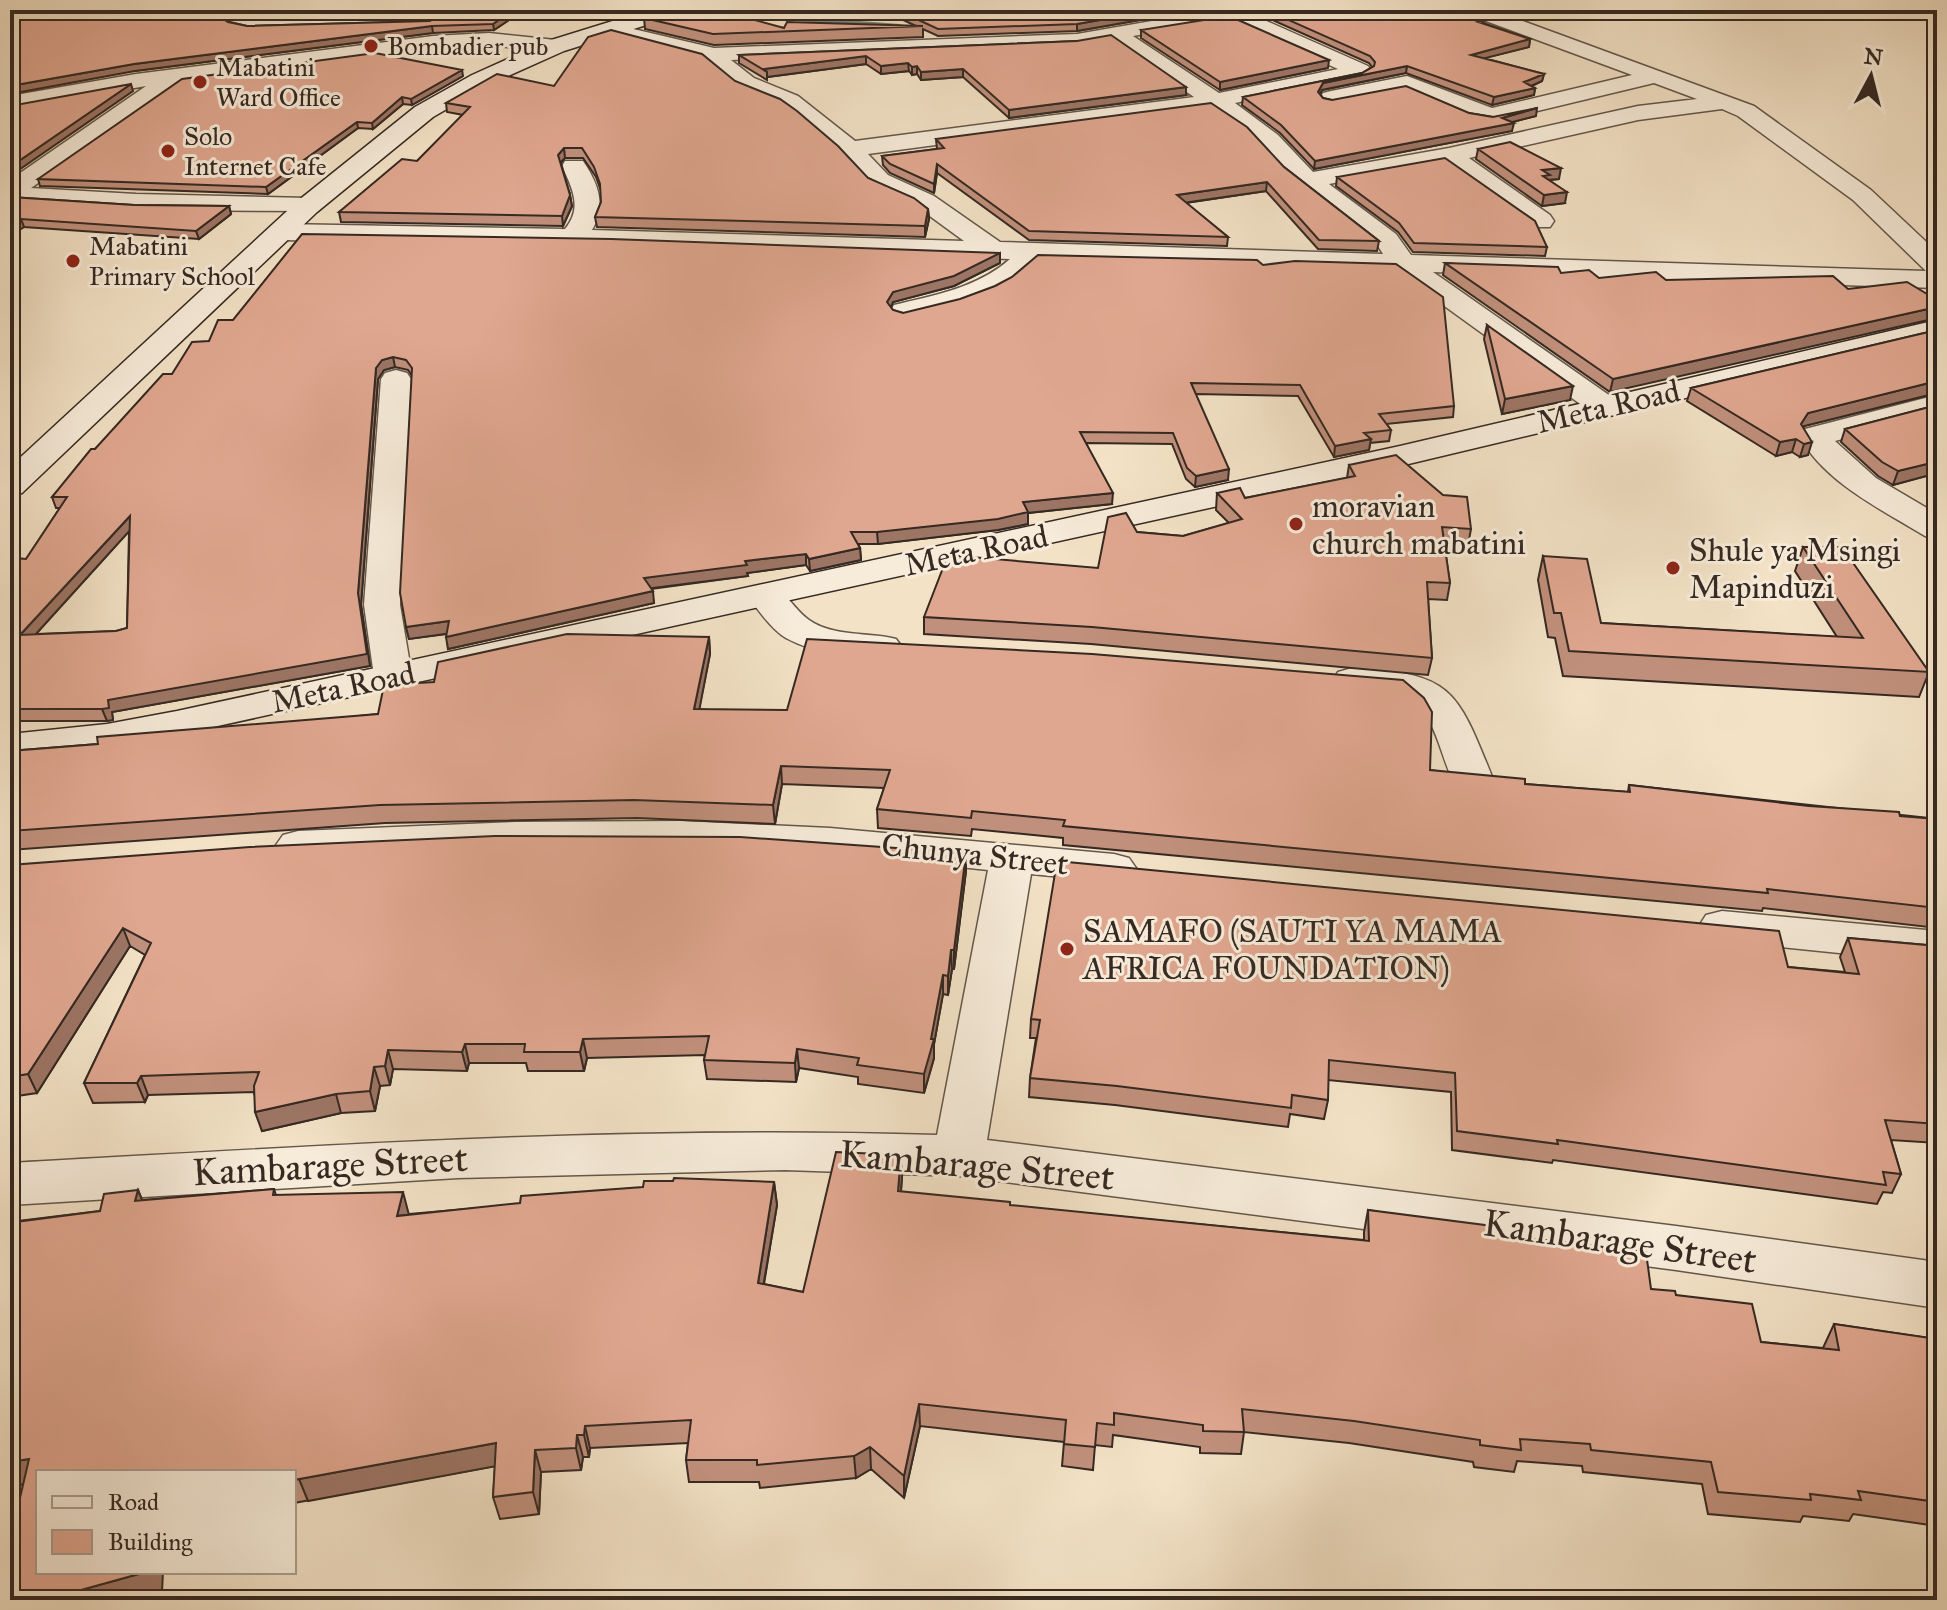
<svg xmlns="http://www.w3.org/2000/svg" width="1947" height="1610" font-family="'IM FELL Great Primer',serif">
<rect width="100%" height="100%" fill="#f3e2c6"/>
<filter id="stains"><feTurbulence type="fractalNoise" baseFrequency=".0025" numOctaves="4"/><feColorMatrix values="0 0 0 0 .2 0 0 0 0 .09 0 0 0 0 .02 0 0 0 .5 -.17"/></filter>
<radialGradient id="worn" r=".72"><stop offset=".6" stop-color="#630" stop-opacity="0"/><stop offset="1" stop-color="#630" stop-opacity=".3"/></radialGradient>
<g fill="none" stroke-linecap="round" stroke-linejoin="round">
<path fill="#738377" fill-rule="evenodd" d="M712,10l188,14 3,2 -3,2 -162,-11z"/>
<g stroke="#64574b" stroke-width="3">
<path id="street" d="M188,10h46l15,8 182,-5 10,6 -10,6 -182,5 -19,-4 -10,-7 -30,-3z
M1215,10h45l-7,5 115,51 3,5 -11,7 -125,25 43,32 35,37 136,-24 189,-42 59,-7 -43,-16 -162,39 -23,-4 -64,-28 -74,15 -8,-2 -3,-5 3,-5 8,-2 76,-15 85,32 140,-33 -165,-61 -3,-4h29l261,96 117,84 66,62v36l-504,-16 183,128 5,7 -5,7 -11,2 -11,-2 -198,-143 -358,-11c-34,40 -85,48 -134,60l-10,-3 -4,-6 4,-6c41,-10 83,-17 116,-46l-398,-13 -331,-6 -9,-2 -4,-6 4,-6 9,-2 284,5c18,-21 7,-41 -3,-63l3,-5h18c15,22 24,45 9,69l372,11 -48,-35 -46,-21 -29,-31 -42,-36 -17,-12 -44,-18 -34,-28 -103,-27 -3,-4 10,-6 106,25 363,-14zM1229,20l109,49 -119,24 -86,-57zM1111,40l83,57 -339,44 -57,-45 -44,-18 -23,-18 346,-14zM1211,108l37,25 37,41 93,72 5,8 -383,-12 -66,-46 -46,-21 -20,-21zM1722,109l16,7 115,84 73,71 -515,-16 -15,-21 -67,-50 115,-21 88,64h18l4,-6 -4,-6 -81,-57 169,-38z
M489,33l67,7 11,6 -11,6 -67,-7 -56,3 -251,34 -151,106 105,6 172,4 9,3 4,5 -4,5 -181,-1 -126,-8v-22l136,-94 -136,24v-14l126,-22 297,-38z
M396,370l11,3 4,6 -11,226 12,71 -5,8 -14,4 -14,-4 -5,-8 -10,-71 17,-226 4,-6z
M1937,395v19l-102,27 41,37 61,36v25l-12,-3c-41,-25 -103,-55 -125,-100l5,-7z
M766,585c21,5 27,24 43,35 24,17 60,12 87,19l6,8 -6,8c-33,8 -80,-1 -110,-17 -14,-8 -29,-29 -38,-42l5,-8z
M1352,668c100,5 105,21 141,111l-6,9 -15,4 -15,-4c-18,-28 -19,-81 -57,-93 -19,-7 -42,-2 -62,-7l-5,-8 5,-8z
M680,821l150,7 284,26 15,4 7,10 -7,10 -15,4 -83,-8 -44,266 689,86 261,36v46l-261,-38 -717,-94 -174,-6 -327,8 -448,27v-42c309,-17 618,-38 927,-28l51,-265c-103,-11 -205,-20 -308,-22 -128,-3 -255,4 -382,11l-15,-4 -7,-10 7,-10 15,-4 218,-9z
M1722,911l215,20v32l-215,-22 -16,-4 -7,-11 7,-11z"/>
</g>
<g stroke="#352922" stroke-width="3">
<path id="secondary" d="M648,10h33l-3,5 -114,36 -76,34 -55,32 -116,95 -295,281 -12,3v-29l289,-267 116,-93 57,-32 76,-34z
M1937,320v18l-537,128 -1223,269 -70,15 -97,10v-26l97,-10 70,-13 1223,-265z"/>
</g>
<use href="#street" fill="#f7ecda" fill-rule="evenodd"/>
<use href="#secondary" fill="#f7ecda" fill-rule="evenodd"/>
</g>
<path fill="#c1907c" stroke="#352922" stroke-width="2" fill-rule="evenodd" d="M240,10h191l-181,5z
M431,10h93l-30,20 -61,3 -298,38 53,-59 59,14 183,-5 9,-6z
M882,10h315l-120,21 -139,5 -15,-7v8l-209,8 -69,-16 -1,-11 48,-1 92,11 132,-2z
M1259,10h203l24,14 44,15 -1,8 -45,11 60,16 -2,7 -10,5 3,2 -1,7 -42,10 -86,-32 -84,17 -2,4 3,4 9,2 137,13 24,4 43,-1 -24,6v9l-198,38 -34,-36 -38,-28 1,-8 119,-24 10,-6 -3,-4 -110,-49z
M1141,30l187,38 -108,22 -79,-52z
M1077,41l109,54 -177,23 -46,-41 -42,3 -4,-6 -5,1 -3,-4 -28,3 -15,-10 -99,13v3l-28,-17v-8z
M463,76l-51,29 -9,-1 -30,25 -15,-1 -90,66 -228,-8 -2,-7z
M735,81l133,97 60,31 1,10 -4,18 -328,-10 -2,-10 6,-15v-11l-5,-14 -13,-19h-18l-4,5 9,32 2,11 -9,20 -222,-4 -2,-10 78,-51 46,-46 -16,-3 -1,-9 108,-17z
M936,139l348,28 95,74 -2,10 -59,-2 -52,-58 -80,12 42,34 -1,9 -198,-6 -92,-67 -3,20 -44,-20 -7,-8 -1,-9 55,-7z
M1478,149l81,30 -10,1 16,23 -23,3 -66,-47z
M1337,177l210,70 -2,9 -132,-4 -15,-20 -62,-46z
M10,197l124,8 95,1 2,8 -32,25 -175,-12z
M1000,263l-46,23 -61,16 -2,5 2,3 10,3 551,93 -1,11 -67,7 5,6 -2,11 -19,2 -1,7 -35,7 -36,-61 -103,-2 33,86 -33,7 -9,-8 -14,-35 -86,-1 26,61 -84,9v11l-30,6 -120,14h-20l2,4 1,12 -51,11 -4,-6 -59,8 1,3 -97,13 3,14 -206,46 -1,-15 -38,5 -3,-12 6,-251 -4,-6 -13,-3 -11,3 -6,9 -17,226 9,61 -258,46 1,8 -6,1h-97v-163l16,1 34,-51h-4l-4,-11 43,-48 77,-75 37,-33zM129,531l-2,97 -11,3 -80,3z
M1445,263l116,10 38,5 249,11 -238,103 -167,-117z
M1487,325l83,75 -68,14 -18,-75z
M1937,330v63l-133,33 -1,2 5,27 -8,2 -8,-5 -16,4 -89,-55 4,-13z
M1937,405v74l-7,-4 -37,10 -15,-9 -37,-34 4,-13z
M1349,465l122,64 -3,16 -24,-1 6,39 -3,17 -19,-1 4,59 -4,17 -337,-31 -167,-10v-17l174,-49 39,-36 46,4 46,-13 -13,-13 1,-17 28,5 102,-20z
M1803,547l126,125 -10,25 -356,-21 -8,-38 -7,-1 -10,-57 5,-24 58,67 236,14 -42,-66z
M709,637l1,17 -11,55 731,61 95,14 103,8 1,-7 308,34v109l-174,-20 -1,3 -699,-66v-7l-91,-9 -1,7 -93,-8 -1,-19 7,-21 -102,-4 -7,40 -138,-6 -252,5 -375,27v-99l88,-7 280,-30 56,-32z
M966,853v18l-12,98h-2l-4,26 -5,-1 -9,50v14l-10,35 -66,-9v-7l-59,-9 -3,14 -89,-3 -3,-19 1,-5 -118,3 -3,13h-56l-2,-8h-57l-2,8 -74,-2 -3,16 -10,1 -5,25 -34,2 -79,18 -8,-39 -106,3 -3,7 -52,1 -9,-20 61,-128 -15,-9 -93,147 -27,4v-232z
M1848,938l89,8v197l-46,-3 10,34 -9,19 -9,-1 -6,12 -324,-44 -1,3 -100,-13 -1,-58 -123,-12v20l-4,19 -34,-5 -2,13 -173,-22 -86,-8 1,-19 6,-40h-6l1,-19 757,-52 57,5 -5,-15z
M902,1177l-1,15 109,14 354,34v-8l4,-22 133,25 150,54 25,6 85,47 62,6 11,-24 103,15v187l-84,-12 -4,7 -46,-5 -3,6 -92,-8 -6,-30 -119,-12 -1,-6 -65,-5 -3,11 -40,-5 -1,-5 -124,-19 -105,-11 -3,22 -41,-1v-6l-87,-12 -1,12 -17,-2 -2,25 -31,-4 2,-24 -144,-16 -16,72 -33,-29 -15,9 -96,10 -1,-6h-70l-3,-22 2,-17 -98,5 -1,9h-6l-2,13 -40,2 -2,42 -39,5 -7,-22 2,-31 -201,37v-31h-256l124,120 -28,8h-124l13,-116 -13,3v-269l6,-1 2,4 82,-10 38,-21 4,10 132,-11 2,6 133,19 365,-32 3,23 -13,79 39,8z"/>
<path fill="#9d7565" stroke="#352922" stroke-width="2" d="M513,10h11l-30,20 -1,-6z
M619,10h19l-30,9 -1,-5z
M1157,10h40l-120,21v-7z
M432,26l1,7 -298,38 -125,23v-8l124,-22z
M1530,39l-1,8 -59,15 1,-7z
M866,56v8l-99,13v-5l-3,-3z
M1329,60l-1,8 -108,22v-8z
M908,63l1,8 -28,3v-8z
M917,66v8l-5,1v-8z
M1407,66l-1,7 -84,17 -5,10 1,-8 5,-9z
M963,69v8l-42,3v-8z
M462,70l1,6 -51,29 -1,-6z
M1544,74l-2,7 -20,9 2,-8z
M131,84l2,7 -123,85v-9z
M1186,87v8l-177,23v-8z
M1535,88l-1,7 -42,10 2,-8z
M402,97l1,7 -30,25 -1,-6z
M1537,108l-1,8 -35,9 1,-7z
M357,122l1,6 -90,66 -2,-7z
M1514,123l-2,8 -198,38 1,-8z
M564,148l1,10 -6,6 -1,-9z
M937,164v9l-3,20v-9z
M1561,168l-2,11 -10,1 -1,6 -6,-16z
M1267,182l-1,9 -90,13 1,-9z
M1567,192l-2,11 -23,3 2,-11z
M570,195l2,11 -9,20 -1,-10z
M229,206l2,8 -32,25 -3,-8z
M928,209l1,10 -4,18v-11z
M21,219l3,8 -14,9v-9z
M1000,253v10l-46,23 -61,16 -5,11 -1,-11 6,-10z
M1937,307v11l-327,74 3,-13z
M393,357l2,10 -11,3 -6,9 -17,226 9,61 -258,46 1,8 -6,1 -5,-12 6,-9 250,-107 18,-225 6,-8z
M1937,381v12l-133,33 -7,12 4,-14 7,-11z
M1573,386l-3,14 -68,14 3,-15z
M1371,439l-2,11 -35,7 1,-11z
M1796,439l-4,13 -16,4 4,-14z
M1812,442l-4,13 -8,2 4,-13z
M1935,462l-5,13 -37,10 5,-14z
M1229,469l-1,11 -33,7 1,-11z
M1113,493l-1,11 -84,9v11l-30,6 -120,14 -1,-12 146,-30z
M130,516l3,11 -109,120 -4,-12z
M860,548l1,12 -51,11 -1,-12z
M806,554v11l-59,8 1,3 -103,13 -1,-11 101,-17z
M653,591l1,12 -206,46 -2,-12z
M449,621l3,12 -43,6 -3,-12z
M709,637l1,17 -14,73 -2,-18z
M781,766l1,18 -7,40 -2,-19z
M966,853v18l-12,98v-19z
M123,928l7,18 -93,147 -9,-19z
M951,950l1,19 -4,26v-19z
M943,975v19l-9,50v14l-10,35v-19z
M583,1039l4,19 -3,13 -4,-19z
M465,1044l4,19 -2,8 -5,-19z
M797,1049l2,19 -3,14 -1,-19z
M388,1050l5,19 -3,16 -5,-19z
M374,1067l6,19 -5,25 -5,-20z
M141,1076l7,19 -3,7 -8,-19z
M336,1094l5,19 -79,18 -7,-19z
M901,1155l1,22 -3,37 -1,-23z
M774,1182l3,23 -17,100 -2,-22z
M138,1190l9,22 -12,-11z
M403,1192l6,23 -12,1z
M919,1404l1,22 -16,72v-22z
M585,1426l5,22 -1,9 -5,-22z
M577,1435l6,22 -2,13 -5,-22z
M496,1443l6,22 -194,36 -9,-22z
M870,1447l1,22 -15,9 -2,-22z
M535,1450l6,22 -2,42 -6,-22z
M29,1459l9,22 -28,6v-25z
M146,1572h17l-1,20 -28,8h-89z"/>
<path fill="#e0a790" stroke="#352922" stroke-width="2" fill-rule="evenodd" d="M10,10h177l1,2 29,3 11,7 19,4 183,-5 13,-10 -3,-1h73l-20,14 -61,2 -298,38 -124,22z
M669,10l23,7 22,-7h4l66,18 3,-6 136,4 -210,8 -69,-16z
M897,10h260l-80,14 -139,5z
M1266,10h196l25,10 -9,2 52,17 -59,16 73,19 -20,8 11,6 -41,9 -87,-31 -84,17 -5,9 5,6 9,2 74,-14 63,27 24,4 44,-9 -35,10 12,5 -199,38 -34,-36 -38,-28 119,-24 12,-7 1,-4 -5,-6z
M1229,16l100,44 -109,22 -79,-52z
M611,30l91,24 33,27 45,18 17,12 41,35 30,32 46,20 14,11 -3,17 -330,-9 6,-15 -1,-18 -6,-17 -12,-19h-18l-6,7 12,40 -8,21 -223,-4 63,-53 15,2 53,-54 -24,-4 51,-29 57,12 34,-49z
M1111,35l75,52 -177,23 -46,-41 -42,3 -4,-6 -5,1 -4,-4 -27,3 -15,-10 -102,13 3,3 -28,-17 338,-14z
M375,53l87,17 -51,29 -9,-2 -30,26 -15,-1 -91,65 -228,-8 144,-100z
M131,84l-121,83v-61z
M1211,103l36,24 37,40 95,74 -60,-1 -52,-58 -90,13 51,42 -199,-6 -92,-67 -3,20 -44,-20 -8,-8 62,-8 -8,-9z
M1510,142l51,26 -19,2 8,5 -7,1 24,16 -23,3 -66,-46z
M1445,158l90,63 12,26 -133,-4 -15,-20 -62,-46z
M10,197l124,8 95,1 -33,25 -175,-12 -11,8z
M302,234l309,5 389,14 -46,23 -61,16 -6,10 6,8 10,3 57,-14 35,-13 17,-9 26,-22 219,5 6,5 32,-4 101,3 47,33 11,109 -75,8 12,16 -27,3 7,6 -36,7 -35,-61 -109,-2 38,86 -33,7 -9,-8 -14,-35 -93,-1 33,61 -90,9 5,10 -30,7 -121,13h-26l9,16 -51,11 -3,-5 -61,7 2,4 -103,13 9,13 -207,46 3,-16 -43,6 -6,-34 12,-225 -6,-8 -13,-3 -11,3 -6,8 -18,225 9,61 -259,46 1,8 -7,1h-92v-151l16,1 41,-62h-15l39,-48h4l68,-75h9l20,-32 17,-1 9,-21h15zM130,516l-3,112 -11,3 -96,4z
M1445,263l113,4 3,6 28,-3 10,8 57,-6 10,8 167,-4 15,13 59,-7 30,18v7l-324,72z
M1487,325l86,61 -68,13z
M1937,330v51l-129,32 -7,11 11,18 -8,2 -8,-5 -16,3 -89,-54z
M1937,405v58l-2,-1 -37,9 -16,-9 -37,-33z
M1396,455l47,40 24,2 4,32 -29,-2 8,56 -23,-1 5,76 -340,-31 -168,-10 24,-62 150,13 10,-51 18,-4 11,19 46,4 59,-17 -25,-26 23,-5 5,10 110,-22 -6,-11z
M1803,547h39l87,125 -360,-21 -8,-38h-7l-11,-57 44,3 14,64 262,15z
M567,634l142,3 -15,72 93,1 20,-71 285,15 311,26 21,18 8,14 -2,58 95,9v5l105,8 -1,-7 180,21 90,6 1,4 37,3v89l-170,-19 1,4 -705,-67 2,-6 -93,-9 -1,7 -94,-9 13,-39 -109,-4 -8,39 -139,-5 -254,5 -370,26v-80l88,-7 -1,-7 281,-23 6,-29 50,-3 4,-20z
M495,836l245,1 226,16 -12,97h-3l-3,26 -5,-1 -12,64h3l-10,35 -67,-9 2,-7 -62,-9 -2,14 -91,-3 5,-24 -126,3 -3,13h-56l1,-8h-60l-3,8 -74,-2 -3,16 -11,1 -4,24 -34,3 -81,18 -1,-26 5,-14 -118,4 -4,7h-53l67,-140 -28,-15 -95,146 -18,3v-212l240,-18z
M1057,861l722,70 9,36 71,7 -11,-36 89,8v178l-52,-4 16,54 -18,-2 3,13 -329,-45 1,4 -101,-13 -2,-58 -126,-13 -1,40 -36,-5 -1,13 -174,-22 -87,-8 10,-58 -9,-1z
M836,1152l65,3 -3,36 112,11v3l359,36 -1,-31 132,17 1,8 145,17 5,37 24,2 1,4 76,9 9,38 78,8 -5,-26 103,15v163l-79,-11 3,9 -51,-6 1,6 -93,-8 -7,-30 -120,-12 -1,-6 -70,-5 1,11 -41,-5v-5l-126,-19 -112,-12 2,23 -41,-1v-6l-89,-12v12l-17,-2 -2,24 -31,-3 2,-24 -147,-16 -15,72 -34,-29 -16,9 -97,9v-5h-71l5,-40 -106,6 -1,9h-7l-1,13 -41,2 -2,42 -40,5 3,-54 -202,37v-8h-256v100h108l-101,28h-35v-59l19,-82 -19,3v-244l6,-1 -1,5 85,-11 4,-17 34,-4 -3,11 139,-12 -1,6 130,-3 -6,24 123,-13 1,-7 122,-9 1,-6h29l1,-3 100,4 -16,101 45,9z"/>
<g fill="#8f2418" stroke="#f7ecda" stroke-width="3">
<circle cx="371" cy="46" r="8"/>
<circle cx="200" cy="82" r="8"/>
<circle cx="168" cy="151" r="8"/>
<circle cx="73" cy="261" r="8"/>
<circle cx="1296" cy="524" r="8"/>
<circle cx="1673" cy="568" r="8"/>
<circle cx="1067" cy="949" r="8"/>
</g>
<g text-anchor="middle" stroke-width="6" stroke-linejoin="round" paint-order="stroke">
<g font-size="26" fill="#352922" stroke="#f7ecda" text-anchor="start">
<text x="387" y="55">Bombadier pub</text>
<text x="216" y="76">Mabatini<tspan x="216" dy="30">Ward Office</tspan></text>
<text x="184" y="145">Solo<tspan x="184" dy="30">Internet Cafe</tspan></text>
<text x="89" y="255">Mabatini<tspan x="89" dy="30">Primary School</tspan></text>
</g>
<g font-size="32" fill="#352922" stroke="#f7ecda">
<text transform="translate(1608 406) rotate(-13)" y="11">Meta Road</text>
<text transform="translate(976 550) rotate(-12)" y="11">Meta Road</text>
<text transform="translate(343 687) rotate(-12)" y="11">Meta Road</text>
<text transform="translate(975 854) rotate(6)" y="11">Chunya Street</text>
</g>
<g font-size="32" fill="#352922" stroke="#f7ecda" text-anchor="start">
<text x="1312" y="517">moravian<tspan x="1312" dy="37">church mabatini</tspan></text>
<text x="1689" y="561">Shule ya Msingi<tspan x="1689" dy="37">Mapinduzi</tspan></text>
<text x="1083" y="942">SAMAFO (SAUTI YA MAMA<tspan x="1083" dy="37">AFRICA FOUNDATION)</tspan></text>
</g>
<g font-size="38" fill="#352922" stroke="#f7ecda">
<text transform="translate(330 1165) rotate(-3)" y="13">Kambarage Street</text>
<text transform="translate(977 1165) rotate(5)" y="13">Kambarage Street</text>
<text transform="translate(1620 1241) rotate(8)" y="13">Kambarage Street</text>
</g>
</g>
<rect width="1947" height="1610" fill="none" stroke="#f3e2c6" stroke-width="40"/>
<rect x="12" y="12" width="1923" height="1586" fill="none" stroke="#352922" stroke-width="4"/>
<rect x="20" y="20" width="1907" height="1570" fill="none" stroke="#352922" stroke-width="2"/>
<rect x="36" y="1470" width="260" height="104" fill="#f7ecda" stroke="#a99e90" stroke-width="2"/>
<rect x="52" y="1496" width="40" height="12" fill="#f7ecda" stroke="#a99e90" stroke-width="2"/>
<text x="108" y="1510" font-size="24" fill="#352922">Road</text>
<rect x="52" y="1530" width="40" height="24" fill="#e0a790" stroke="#a99e90" stroke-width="2"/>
<text x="108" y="1550" font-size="24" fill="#352922">Building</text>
<g transform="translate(1871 76) rotate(7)" stroke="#f7ecda" stroke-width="6" paint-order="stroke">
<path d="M0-6L14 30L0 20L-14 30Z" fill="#352922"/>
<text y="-12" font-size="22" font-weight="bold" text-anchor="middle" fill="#352922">N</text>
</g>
<rect width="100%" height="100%" filter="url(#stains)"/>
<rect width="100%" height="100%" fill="url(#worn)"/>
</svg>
